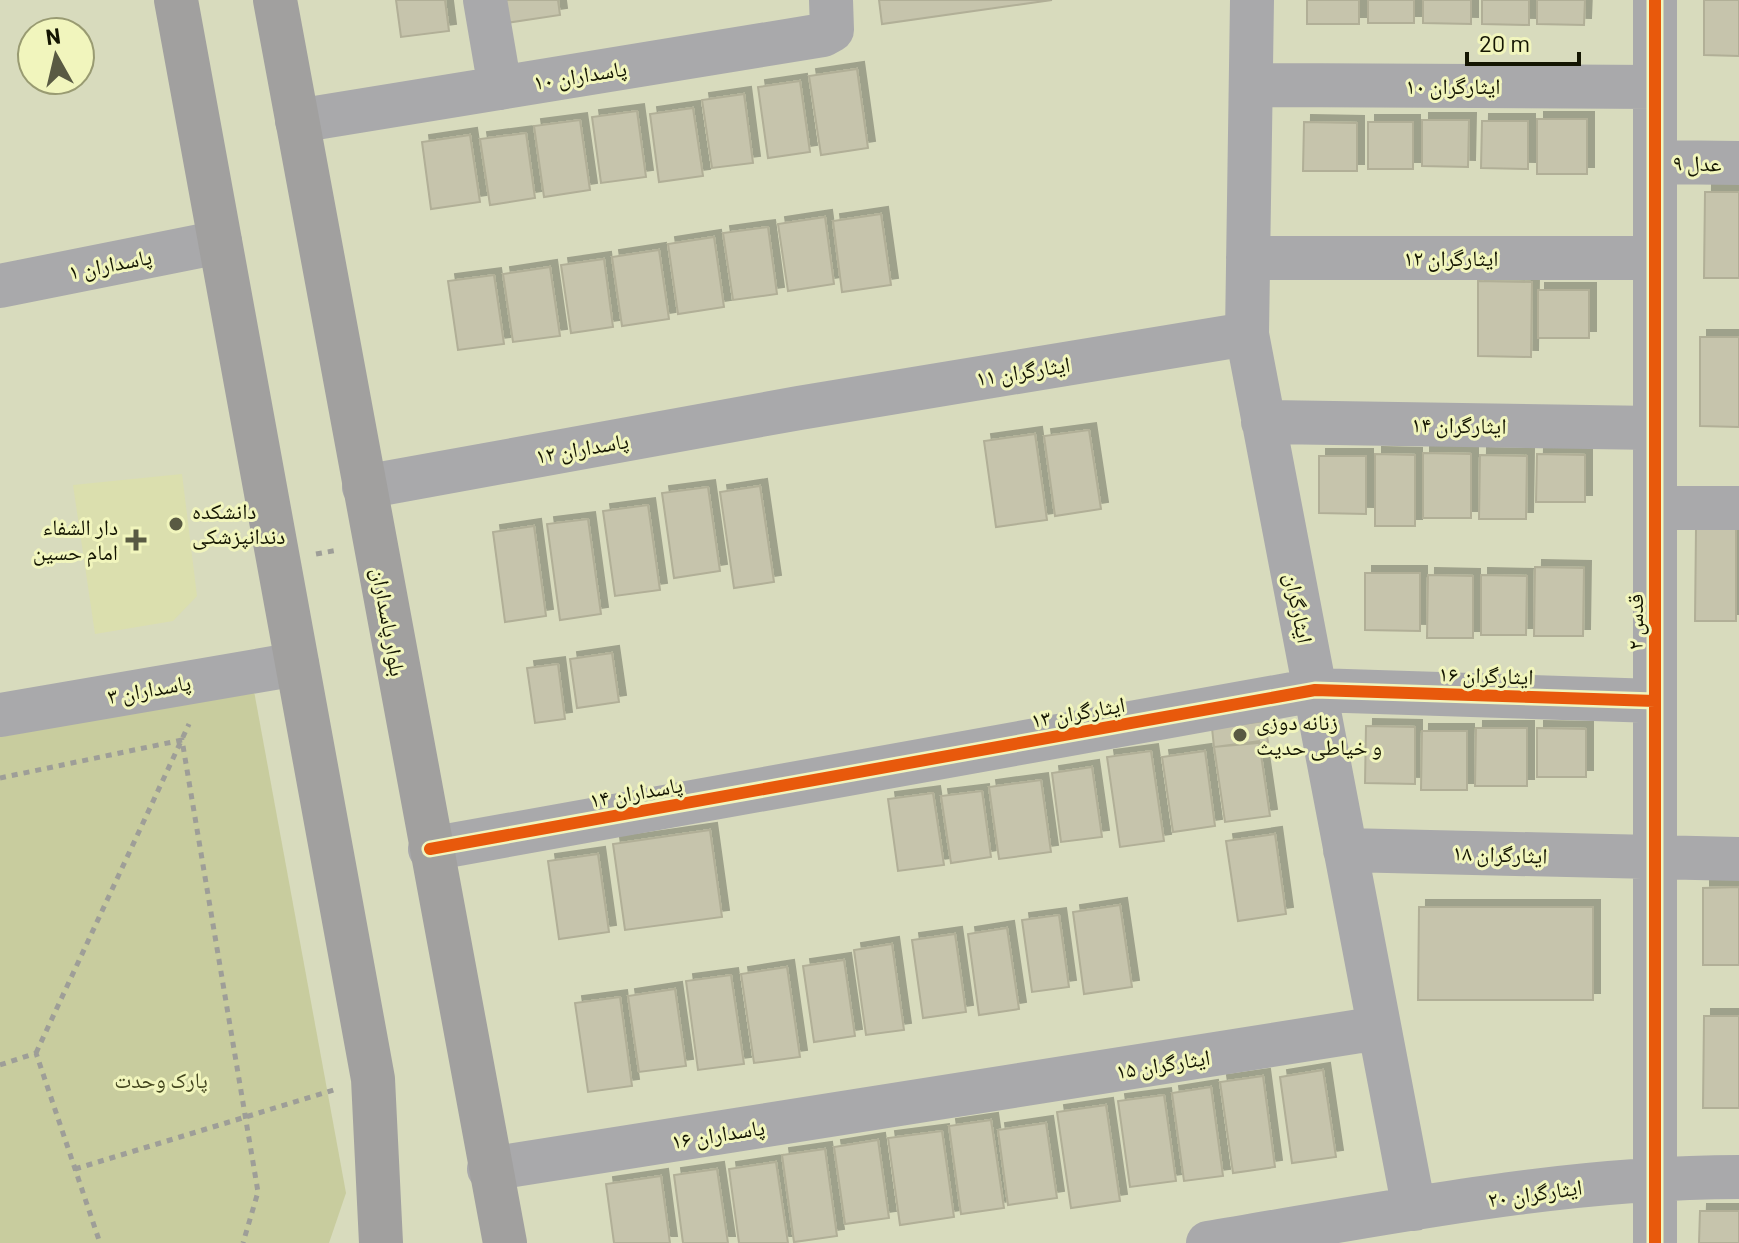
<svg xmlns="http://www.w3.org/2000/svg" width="1739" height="1243" font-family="Barlow,'Noto Naskh Arabic',sans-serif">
<defs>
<filter id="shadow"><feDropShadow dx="7" dy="-7" stdDeviation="0" flood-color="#0004"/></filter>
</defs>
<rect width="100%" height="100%" fill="#d8dbbd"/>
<path fill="#dbdfae" d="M182,474l15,122 -24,25 -78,13 -22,-149z"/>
<path fill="#c8cc9e" d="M254,691l92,502 -17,50h-329v-506z"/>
<path fill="#c6c4ac" stroke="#b1af97" stroke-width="2" filter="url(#shadow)" d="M396,0h49l4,31 -48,6z
M503,0h55l2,15 -54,8z
M879,0h173l-170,24z
M1307,0h52v24h-52z
M1368,0h46v23h-46z
M1423,0h48v24l-48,-1z
M1482,0h47v25l-47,-1z
M1537,0h48l-1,25 -47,-1z
M1704,0h35v56l-35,-1z
M857,69l11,79 -47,7 -12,-79z
M800,81l10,71 -42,6 -10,-71z
M744,94l9,69 -41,5 -10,-68z
M693,108l10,68 -44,6 -9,-68z
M637,111l9,66 -45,6 -9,-66z
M1537,119h50v55h-50z
M580,120l10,70 -46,7 -10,-71z
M1422,120h47l-1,47 -46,-1z
M1482,121h46v48l-47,-1z
M1304,122l53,1v48h-54z
M1368,122h45v47h-45z
M526,133l9,65 -45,7 -10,-66z
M470,135l10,67 -49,7 -9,-67z
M1705,192h34v86h-35z
M881,214l10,71 -49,7 -9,-71z
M825,217l9,67 -46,7 -10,-67z
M768,227l9,67 -44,6 -10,-67z
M714,237l10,70 -46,7 -10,-70z
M659,250l10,69 -47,7 -10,-69z
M604,259l9,68 -42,6 -10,-68z
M550,267l10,69 -47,6 -10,-68z
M494,275l10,69 -46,6 -10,-69z
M1478,281l54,1 -1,75 -53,-1z
M1538,290h51v48h-51z
M1700,337h39v90l-39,-1z
M1089,430l12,79 -46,7 -11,-80z
M1035,434l12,86 -51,7 -12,-86z
M1423,453l48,1v64h-48z
M1375,454l40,1v71h-40z
M1537,454l48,1v47h-49z
M1480,455l47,1 -1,63h-47z
M1319,456h47v58l-47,-1z
M760,486l14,96 -40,6 -14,-96z
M708,487l12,84 -46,7 -12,-85z
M648,505l12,85 -45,6 -12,-85z
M588,519l13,95 -41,6 -13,-96z
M534,526l12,90 -41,6 -12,-90z
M1696,529h40v92h-41z
M1535,567l49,1 -1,68h-49z
M1365,573h55v58l-55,-1z
M1428,575l45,1v62h-46z
M1481,575l46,1 -1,59h-45z
M612,653l7,49 -42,6 -7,-49z
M558,664l7,55 -30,4 -8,-55z
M1265,721l3,21 -54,5 -2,-19z
M1366,726l49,1v57l-50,-1z
M1476,728h51v58h-52z
M1537,728l49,1v48h-49z
M1422,731h45v59h-46z
M1259,741l11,75 -45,6 -11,-75z
M1151,751l13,90 -44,6 -13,-90z
M1205,751l10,75 -42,6 -11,-75z
M1092,767l10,70 -41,5 -9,-69z
M1041,780l10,72 -52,7 -10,-72z
M982,791l9,66 -40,6 -10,-67z
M933,793l11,72 -46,6 -10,-72z
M710,830l12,87 -97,13 -12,-86z
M1275,834l11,80 -48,7 -12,-80z
M598,854l11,78 -50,7 -11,-78z
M1739,887v78h-36v-77z
M1120,905l12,82 -48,7 -11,-82z
M1419,907h174v93h-175z
M1059,915l10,72 -37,5 -10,-72z
M1007,928l12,81 -40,6 -11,-81z
M955,934l11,78 -43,6 -11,-78z
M892,944l12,86 -38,5 -12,-85z
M844,960l11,76 -41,6 -11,-76z
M787,967l13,90 -46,6 -13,-89z
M731,975l13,89 -46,6 -12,-89z
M675,989l11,77 -47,6 -11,-76z
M620,997l12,89 -44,6 -13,-89z
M1704,1016h35v92h-36z
M1323,1070l13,87 -44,6 -12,-86z
M1263,1076l12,91 -42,6 -13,-91z
M1211,1087l12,89 -39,5 -12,-88z
M1164,1095l12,86 -46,6 -12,-86z
M1106,1105l14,96 -49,7 -14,-96z
M991,1120l13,88 -43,6 -12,-88z
M1046,1123l11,75 -49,7 -10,-75z
M942,1131l12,86 -54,8 -12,-87z
M878,1140l11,78 -44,6 -11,-77z
M825,1149l12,87 -43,6 -12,-87z
M776,1162l12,81h-49l-10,-74z
M717,1169l11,74h-45l-9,-68z
M661,1176l9,67h-56l-8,-59z
M1700,1211h39v32h-40z"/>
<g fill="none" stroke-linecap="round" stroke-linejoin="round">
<path stroke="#9e9e98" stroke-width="5" stroke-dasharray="6 6" stroke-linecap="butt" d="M316,554l22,-4
M0,778l182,-38 76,452 -15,51
M36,1053l153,-329
M0,1065l36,-12 64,190
M75,1169l259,-79"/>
<path stroke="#a9a9ab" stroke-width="44" d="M485,0l15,88
M1252,0l-5,334 167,875
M1655,0v1243
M1251,85l404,2
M297,121l526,-86 9,-5 -1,-30
M1655,162l84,1
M1248,258h407
M0,286l220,-44
M1263,422l392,6
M364,487l435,-79 448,-74
M1655,508h84
M0,715l297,-51
M430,849l885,-159 340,11
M1345,850l394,9
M489,1169l890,-141
M1208,1243c175,-29 353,-66 531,-66"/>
<path stroke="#a1a09f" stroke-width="44" d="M176,0l197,1079 8,164
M275,0l230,1243"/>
<g stroke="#f1f5bd" stroke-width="17">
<path id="cycleway" d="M1655,0v1243
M430,849l885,-159 340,11"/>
</g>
<use href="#cycleway" stroke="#e8590c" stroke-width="12"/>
</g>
<g fill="#595a43" stroke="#f1f5bd" stroke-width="3">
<circle cx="176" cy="524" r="8"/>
<path d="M132 528h8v8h8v8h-8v8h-8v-8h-8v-8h8z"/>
<circle cx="1240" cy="735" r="8"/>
</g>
<g text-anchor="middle" stroke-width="6" stroke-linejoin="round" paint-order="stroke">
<g font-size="22" fill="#141502" stroke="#f1f5bd">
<text transform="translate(580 75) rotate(-9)" y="8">پاسداران ۱۰</text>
<text x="1453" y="94">ایثارگران ۱۰</text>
<text transform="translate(1697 163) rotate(1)" y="8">عدل ۹</text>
<text x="1451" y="266">ایثارگران ۱۲</text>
<text transform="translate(110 264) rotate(-11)" y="8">پاسداران ۱</text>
<text transform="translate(1023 371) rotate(-9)" y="8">ایثارگران ۱۱</text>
<text transform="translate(1459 425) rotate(1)" y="8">ایثارگران ۱۴</text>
<text transform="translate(582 448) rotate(-10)" y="8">پاسداران ۱۲</text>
<text transform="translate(1299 608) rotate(79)" y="8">ایثارگران</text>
<text transform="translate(389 622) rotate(80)" y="8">بلوار پاسداران</text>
<text transform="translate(1635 622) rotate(-90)" y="8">قدس ۲</text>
<text transform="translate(1486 675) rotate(2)" y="8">ایثارگران ۱۶</text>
<text transform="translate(149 689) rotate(-10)" y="8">پاسداران ۳</text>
<text transform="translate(1078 712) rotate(-10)" y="8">ایثارگران ۱۳</text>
<text transform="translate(636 792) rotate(-10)" y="8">پاسداران ۱۴</text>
<text transform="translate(1500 854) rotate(2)" y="8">ایثارگران ۱۸</text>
<text transform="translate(1163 1064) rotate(-9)" y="8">ایثارگران ۱۵</text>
<text transform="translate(718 1134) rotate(-9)" y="8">پاسداران ۱۶</text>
<text transform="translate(1535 1193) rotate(-8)" y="8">ایثارگران ۲۰</text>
</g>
<g font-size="22" fill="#141502" stroke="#f1f5bd" text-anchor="start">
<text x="192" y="519">دانشکده<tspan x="192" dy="25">دندانپزشکی</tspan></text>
<text x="118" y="535" text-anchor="end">دار الشفاء<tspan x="118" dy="25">امام حسین</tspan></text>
<text x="1256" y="730">زنانه دوزی<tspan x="1256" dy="25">و خیاطی حدیث</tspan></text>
</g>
<g font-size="22" fill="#43451f" stroke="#f1f5bd">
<text x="161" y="1088">پارک وحدت</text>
</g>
</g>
<g transform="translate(56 56) rotate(352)"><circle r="38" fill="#f1f5bd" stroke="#999b72" stroke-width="2"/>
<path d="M0-6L14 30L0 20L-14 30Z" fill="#595a43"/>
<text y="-12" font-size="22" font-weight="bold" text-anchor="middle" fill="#141502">N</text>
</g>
<path d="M1467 52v12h112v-12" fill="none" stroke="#141502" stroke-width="4"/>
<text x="1479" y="52" font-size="24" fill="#141502" stroke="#f1f5bd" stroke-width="6" paint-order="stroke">20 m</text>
</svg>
